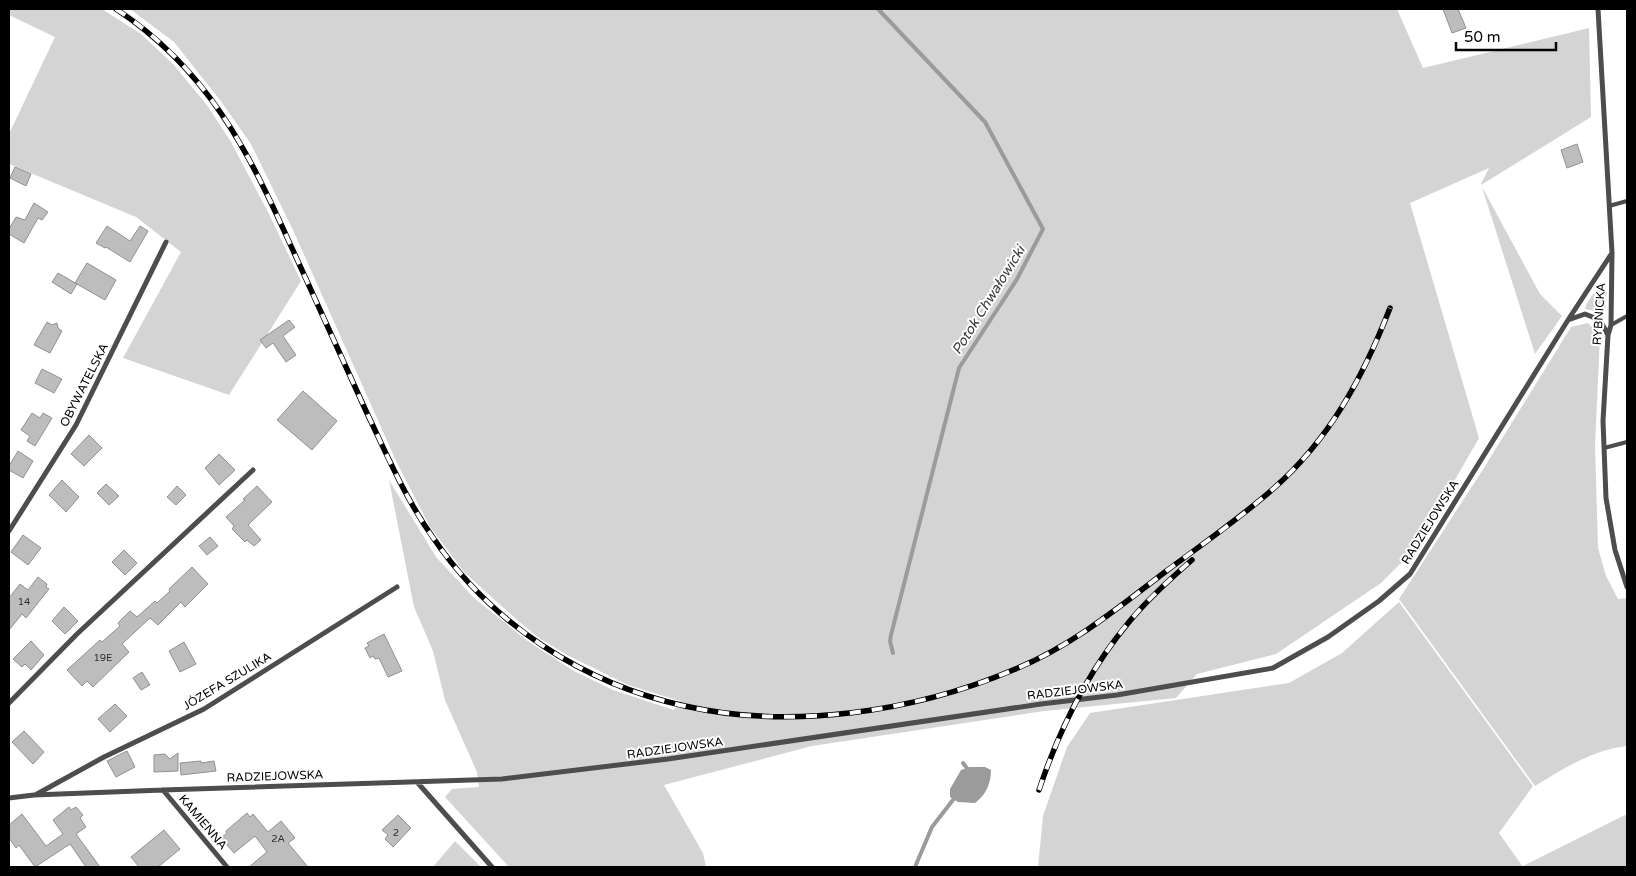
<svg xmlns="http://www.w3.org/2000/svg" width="1636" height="876" font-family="'Varela Round',sans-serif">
<rect width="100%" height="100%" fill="#fff"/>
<path fill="#d4d4d4" d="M9,9h93l39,25 32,30 34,41 24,37 38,72 32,67 -72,114 -106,-37 58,-106 -45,-35 -127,-53v-30l46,-97 -46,-22z
M130,9h1267l26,59 166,-40 2,89 -110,68 59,109 22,22 -27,38 -54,-170 8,-16 -79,35 69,235 -64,111 -34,34 -105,71 -79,20 -21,24 -132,13 -232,35 -148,39 39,68 3,14h-197l-64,-70 7,-8 27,-2 -2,-15 -32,-72 -12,-49 -19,-44 -25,-127 47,77 38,41 55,44 45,29 39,19 61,20 6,-9 -52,-16 -59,-29 -30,-18 -23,-19 -51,-46 -35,-46 -33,-64 -104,-233 -42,-86 -31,-44 -46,-58z
M1602,288l5,4 -2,18 -4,2 -16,-3c2,-8 9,-18 17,-21z
M1588,323l12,13 -5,109 3,103 8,28 12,23 9,-1v148c-34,4 -63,22 -92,40l-136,-187 83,-128 89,-144z
M1399,602l134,184 -34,47 24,34h-485l5,-51 24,-69 23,-34 199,-30 53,-30z
M1627,814v53h-100l-4,-1z
M455,841l26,26h-48z"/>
<path fill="#9b9b9b" d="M970,767h15l6,3c0,13 -5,25 -16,33l-17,-1 -8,-5v-8l11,-19z"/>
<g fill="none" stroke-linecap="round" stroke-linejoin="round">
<path stroke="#9b9b9b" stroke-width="4" d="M878,9l107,113 58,107 -26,50 -58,89 -68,267 -1,6 3,12
M963,763l6,8
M915,867l17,-40 24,-31"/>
</g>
<path fill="#bdbdbd" stroke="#919191" d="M1443,9h15l8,19 -14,5z
M1577,144l6,18 -16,6 -6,-18z
M15,167l16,7 -5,12 -16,-8z
M34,203l14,9 -6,8 -4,-2 -14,25 -15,-9v-5l7,-12 9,3z
M107,226l23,15 10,-15 8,5 -18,31 -24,-15 -1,1 -9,-5z
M87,263l29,17 -11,20 -30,-17z
M58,273l19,11 -6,10 -19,-12z
M289,320l6,7 -12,9 13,19 -10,7 -13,-19 -7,5 -6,-8z
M47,322l5,3 5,-2 1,5 4,3 -12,22 -16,-8z
M42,369l20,10 -8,14 -19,-10z
M303,391l34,30 -25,29 -35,-30z
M32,413l8,5 3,-5 9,5 -17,28 -8,-5 3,-5 -9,-6z
M89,435l13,13 -18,18 -13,-12z
M18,451l15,10 -10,17 -14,-8v-4z
M219,454l16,16 -16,15 -14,-17z
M62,480l17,17 -13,15 -17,-17z
M106,484l13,12 -10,9 -12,-12z
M177,486l9,9 -10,10 -9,-8z
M257,486l15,16 -24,23 13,15 -7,6 -7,-6 -2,2 -13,-13 2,-3 -8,-9 19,-17 -2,-1z
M23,535l18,13 -13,17 -17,-13z
M210,537l8,9 -11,9 -8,-9z
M124,550l13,13 -12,12 -13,-13z
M192,567l16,17 -23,23 -4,-5 -23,23 -8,-7 -28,26 7,8 -36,35 -6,-6 -5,5 -15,-16 33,-30 2,2 18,-16 -2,-3 12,-12 7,6 18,-16 2,2 13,-12 -1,-2z
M38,577l9,7 -1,3 3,2 -23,29 -4,-4 -13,16v-32l11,-14 8,6z
M64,607l14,14 -13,13 -13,-13z
M384,634l18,37 -14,6 -9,-19 -4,1 -2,-3 -3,2 -5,-10 4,-2 -2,-3z
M31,641l13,14 -13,15 -6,-6 -3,3 -9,-8z
M184,642l12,22 -16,8 -11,-21z
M142,672l8,13 -9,5 -8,-12z
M115,704l12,12 -17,16 -12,-13z
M24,731l20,21 -11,12 -21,-22z
M127,751l8,16 -19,10 -9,-16z
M178,753v18l-24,1v-17l11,-1 5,5z
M201,761v2l13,-2 2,10 -35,4 -1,-12z
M69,807l2,3 5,-3 7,8 -3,3 6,9 -10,7 24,33h-14l-16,-23 -35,23 -16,-22 -3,3 -7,-10v-13l13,-11 24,32 17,-12 -10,-14z
M247,813l3,4 3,-3 15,18 13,-11 14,17 -7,5 20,24h-59l18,-15 -12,-16 -21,17 -13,-15 6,-5 -1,-2z
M398,815l13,13 -18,19 -8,-8 3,-4 -6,-5z
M164,830l16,19 -22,18h-19l-8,-10z"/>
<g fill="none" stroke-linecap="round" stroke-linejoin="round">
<path stroke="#4d4d4d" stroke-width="4" d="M1609,206l18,-5
M1611,325l16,-9
M1604,448l23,-6"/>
<path stroke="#4d4d4d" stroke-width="5" d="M1598,9l14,244 -1,72 -3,10 -5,86 3,77 9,52 12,37
M1568,320l17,-6 15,6 8,15
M9,531l67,-106 90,-183
M9,703l68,-69 176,-164
M417,782l75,85
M163,790l64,77
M37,794l67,-37 100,-48 193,-122
M9,798l25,-3 129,-5 339,-11 166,-20 373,-55 76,-9 156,-27 55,-31 51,-36 31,-27 158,-254 44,-67"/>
<g stroke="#000" stroke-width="5.5">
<path id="rail" d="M116,9c91,60 132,141 175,237 25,55 50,110 75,165 21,44 40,89 68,128 58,85 150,145 251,167 106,24 229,6 328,-36 57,-23 104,-61 152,-98 36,-27 74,-53 108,-83 57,-50 90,-112 117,-181
M1039,790c20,-60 50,-120 90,-168 19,-23 41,-43 63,-62"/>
</g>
<use href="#rail" stroke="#fff" stroke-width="4" stroke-dasharray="11" stroke-linecap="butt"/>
</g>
<g text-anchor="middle" stroke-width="4" stroke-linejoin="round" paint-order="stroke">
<g font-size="10" fill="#2f2f2f">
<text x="24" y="605">14</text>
<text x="103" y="661">19E</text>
<text x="396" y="836">2</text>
<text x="278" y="842">2A</text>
</g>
<g font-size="12" fill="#000" stroke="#fff">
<text transform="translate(1599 314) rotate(-86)" y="4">RYBNICKA</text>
<text transform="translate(84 385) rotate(-63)" y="4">OBYWATELSKA</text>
<text transform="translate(1430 522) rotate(-58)" y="4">RADZIEJOWSKA</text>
<text transform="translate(227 681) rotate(-31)" y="4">JÓZEFA SZULIKA</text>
<text transform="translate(1075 690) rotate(-7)" y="4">RADZIEJOWSKA</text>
<text transform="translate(675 748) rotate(-8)" y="4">RADZIEJOWSKA</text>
<text transform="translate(275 776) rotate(-2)" y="4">RADZIEJOWSKA</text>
<text transform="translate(203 822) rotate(50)" y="4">KAMIENNA</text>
</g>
<g font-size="14" font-style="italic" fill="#3c3c3c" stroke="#fff">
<text transform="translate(988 300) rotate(-58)" y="5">Potok Chwałowicki</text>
</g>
</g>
<rect width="1636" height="876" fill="none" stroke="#000000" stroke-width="20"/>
<path d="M1456 42v8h100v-8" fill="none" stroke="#000000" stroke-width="2.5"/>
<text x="1464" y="42" font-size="15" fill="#000000" stroke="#ffffff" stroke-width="4" paint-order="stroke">50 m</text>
</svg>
